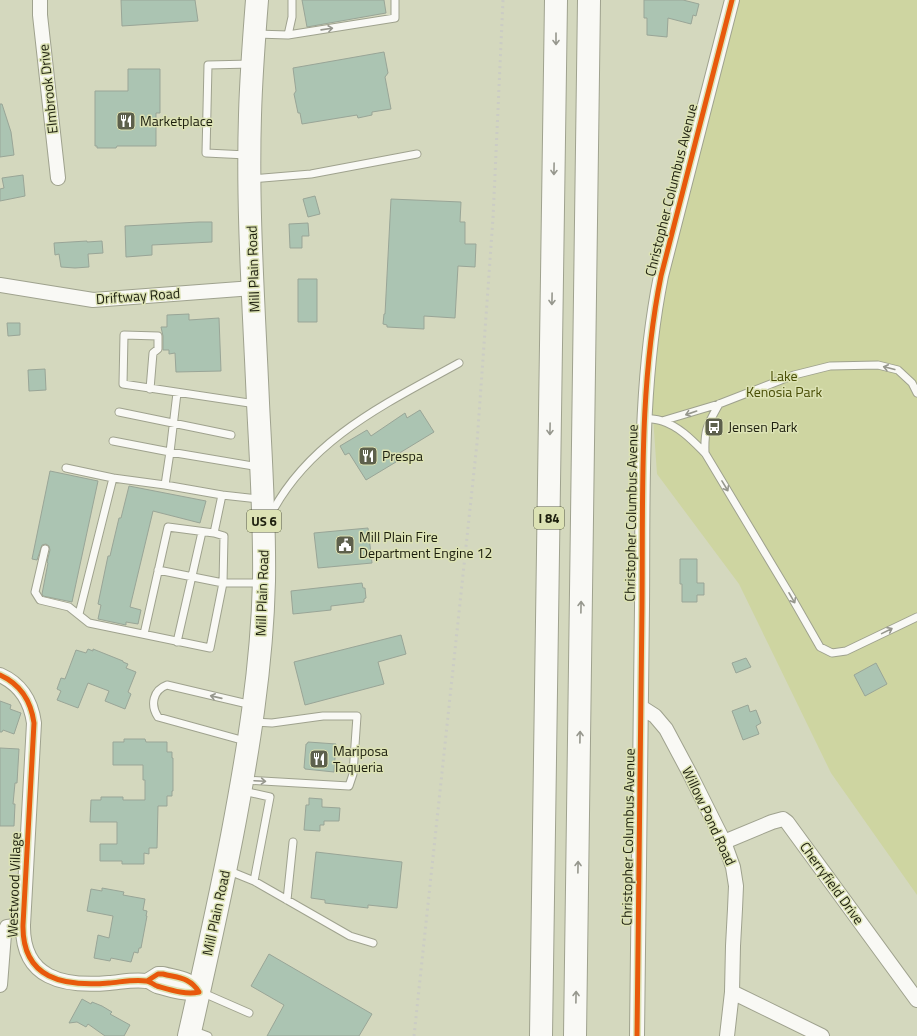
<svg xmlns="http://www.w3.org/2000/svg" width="917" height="1036" font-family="'Titillium Web',sans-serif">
<rect width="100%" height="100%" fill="#d4d8be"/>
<path fill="#ced5a1" d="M732,0h185v895l-86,-122 -92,-189 -82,-110 -6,-86 5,-107z"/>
<path fill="#abc4b2" stroke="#99a597" d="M121,0h74l3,21 -76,5z
M302,0h82l2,13 -79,14z
M644,0h39l16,4 -3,12 -3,-1 -2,9 -23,-6 -1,19 -20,-2v-17h-3z
M384,52l4,21 -3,4 6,32 -19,3v3l-14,3 -1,-3 -55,9 -2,-11h-2l-4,-19 2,-3 -3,-23z
M128,69h32v44h-4v33h-39l-1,2h-19v-2h-2v-55h33z
M0,104h2l9,28 3,23 -14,2z
M23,175l2,21 -25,5v-12l4,-1 -2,-10z
M315,196l5,18 -12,3 -5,-18z
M391,199l70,3 -1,20h5v22h11l-1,23 -17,-1 -3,52 -31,-2v13l-37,-2v-2l-4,-1 1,-10h1z
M199,222h13v20l-60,3v10l-26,2 -1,-31z
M308,223l1,13h-7v12h-12l-1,-24z
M87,241v1l15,-1 1,12 -15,1 1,13 -14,1 -14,-1 -2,-13 -4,1 -1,-12z
M298,279h19v43h-19z
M189,314v6l30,-2 2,53 -45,1 -1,-19 -6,1v-4h-6v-14l-2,-9h6v-12z
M7,323h13v12l-12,1z
M45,369l1,21 -17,1 -1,-21z
M420,410l14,22 -41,25 3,5 -30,18 -17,-27 -4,2 -5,-9 27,-16 4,6 34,-23 2,5z
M50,471l48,10 -26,121 -29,-6 -1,-2 6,-31 -1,-1 3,-12 -1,-4 -3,-2 -4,1 -5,15 -5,-1z
M129,486l77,15 -6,22 -47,-12 -23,96 11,3 -3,14 -12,-2v3l-28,-6 3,-14 -3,-1 10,-48h2l9,-38h2z
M368,528l4,35 -54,5 -4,-35z
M680,559h17v24h7v12h-7v7h-15v-18h-2z
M362,583l1,5h2l1,10 -2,1v3l-33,4v4l-38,4 -2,-23z
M401,635l5,19 -28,8 6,22 -79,21 -11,-43z
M88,649l5,2v-2l30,12v1l5,2 -2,4 10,4 -8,20 3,2 -6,15 -20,-8 4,-10 -21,-8 -10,25 -21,-8 4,-9 -4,-2 4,-11 4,1 11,-29 10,3z
M746,658l5,9 -15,6 -4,-10z
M876,663l11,21 -22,12 -11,-21z
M0,701l11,4 -1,4 11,4 -7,21 -11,-4 -1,2h-2z
M748,705l2,7 6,-2 5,13 -5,3 3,8 -16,6 -11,-29z
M124,739h21l1,3h21v10h5v6h1v33h-1v5h-5v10h-9l-1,42h-8v6l-5,-1v11h-22v-3h-22v-17h17v-22h-27l1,-22h10v-3h22v3h22v-20h-2v-15h-30v-23h11z
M308,742l28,2 -2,28 -29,-3v-1h-1l2,-24h1z
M0,748l19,1 -2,34h-2l-2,21h2l-1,22h-14z
M309,798l13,1v8l18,1 -1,13h-15v4h-4v6l-16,-1 2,-25h3z
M316,852l86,10 -5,46 -29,-3v3l-43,-5v-3l-14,-2z
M102,888l22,4 -1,3 22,4 -2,11 4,1 -1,5h1l-6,32h-2l-1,5 -4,-1 -3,10 -20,-4 -1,3 -16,-3 4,-23 11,3 4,-22 -26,-5 4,-22 11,2z
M269,954l103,60 -13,22h-92l17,-31 -33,-19z
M82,999l9,5 1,-2 10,4 10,6 -2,2 20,11 -6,11h-19l-17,-12 -2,3 -9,-5 -8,1z"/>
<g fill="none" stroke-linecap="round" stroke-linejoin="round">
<g stroke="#9fa28e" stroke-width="9">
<path id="service" d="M256,34l32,1 107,-17v-18
M288,35l4,-18v-17
M247,155l-41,-2 2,-88 43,-1
M252,179l59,-5 106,-20
M150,389l3,-36 5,-4v-13l-34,-1 -1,49 133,20
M177,393l-7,59 -5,33 57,10 37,4
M119,412l112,23
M644,418c6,1 13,1 18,3 18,6 30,19 43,32l87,145 28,49 12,6 14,-2 71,-34
M662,421l57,-17 75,-29 36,-9 48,-1 20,5 14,13 5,10
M113,441l57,11 89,15
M705,453c-1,-24 3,-29 14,-49
M66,468l47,10
M222,495l-8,38 10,3 -1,47h39
M270,516c39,-77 117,-113 189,-153
M45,549l-10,43 5,8 29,7 20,16 121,25 13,-65 -65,-13
M79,614l34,-136 52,7
M144,634l24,-107 46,6
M177,642l25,-110
M245,741l-87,-24c-8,-12 -5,-27 9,-32l85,20
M244,780l105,6 4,-12 4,-58h-34l-51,7 -19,-1
M243,791l27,6 -16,84
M227,870l27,11 96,55 23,7
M287,900l6,-58
M201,992l48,21
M192,1030l16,6"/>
</g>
<g stroke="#9fa28e" stroke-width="16">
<path id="minor" d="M40,0v15l18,163
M0,285l93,15 160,-12
M0,675c20,9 31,26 34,48l-11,202c-1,54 41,62 86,58 12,-1 26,-4 37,-2 4,0 8,4 11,5 14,4 29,9 42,6 -9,-15 -21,-14 -36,-18h-5l-11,7
M641,707l14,9 11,13 24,45 34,68 9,25 3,19 -1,23 -2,37 -1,46 -5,44
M724,842l48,-20 11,-3 4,3 130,178
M0,985l4,-51 3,-7 16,-2
M732,992l90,44
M637,1036c3,-143 4,-286 5,-429 1,-111 -3,-222 19,-331l71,-276"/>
</g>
<g stroke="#9fa28e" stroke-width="24">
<path id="primary" d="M189,1036c15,-66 30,-133 43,-200 16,-84 30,-169 32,-255 1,-59 -3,-118 -6,-178 -4,-95 -11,-192 -8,-288 1,-38 4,-77 7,-115"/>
</g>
<g stroke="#9fa28e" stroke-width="24">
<path id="motorway" d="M541,1036l15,-1036
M575,1036l14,-1036"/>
</g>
<use href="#service" stroke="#f9f9f5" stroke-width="7"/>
<use href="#minor" stroke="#f9f9f5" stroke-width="14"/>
<use href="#primary" stroke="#f9f9f5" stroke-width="22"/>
<use href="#motorway" stroke="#f9f9f5" stroke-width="22"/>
<path stroke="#cbccc4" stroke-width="3" stroke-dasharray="2 4" stroke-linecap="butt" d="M414,1036l63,-593 16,-225 10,-218"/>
<g stroke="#dce2b4" stroke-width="8">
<path id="cycleway" d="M0,675c20,9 31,26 34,48l-11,202c-1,54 41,62 86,58 12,-1 26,-4 37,-2 4,0 8,4 11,5 14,4 29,9 42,6 -9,-15 -21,-14 -36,-18h-5l-11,7
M637,1036c3,-143 4,-286 5,-429 1,-111 -3,-222 19,-331l71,-276"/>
</g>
<use href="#cycleway" stroke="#e8590c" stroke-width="5"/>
</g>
<defs><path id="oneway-shaft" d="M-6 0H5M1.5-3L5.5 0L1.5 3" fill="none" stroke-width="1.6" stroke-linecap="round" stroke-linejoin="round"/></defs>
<g stroke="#96978d">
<use href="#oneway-shaft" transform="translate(327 29) rotate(-8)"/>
<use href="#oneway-shaft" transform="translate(556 39) rotate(90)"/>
<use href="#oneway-shaft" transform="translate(554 169) rotate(91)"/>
<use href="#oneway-shaft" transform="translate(552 299) rotate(91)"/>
<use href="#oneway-shaft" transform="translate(889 368) rotate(-166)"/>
<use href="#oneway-shaft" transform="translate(691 413) rotate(161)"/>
<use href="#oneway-shaft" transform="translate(550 429) rotate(91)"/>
<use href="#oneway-shaft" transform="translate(725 486) rotate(59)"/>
<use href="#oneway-shaft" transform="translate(792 598) rotate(60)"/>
<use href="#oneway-shaft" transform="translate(581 607) rotate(-89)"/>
<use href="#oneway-shaft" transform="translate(887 631) rotate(-26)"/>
<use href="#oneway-shaft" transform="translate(216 697) rotate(-167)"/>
<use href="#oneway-shaft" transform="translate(580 737) rotate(-89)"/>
<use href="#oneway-shaft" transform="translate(260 781) rotate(3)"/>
<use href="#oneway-shaft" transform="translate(578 867) rotate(-89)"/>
<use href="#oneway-shaft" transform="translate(576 997) rotate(-89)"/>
</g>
<defs>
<g id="restaurant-square" transform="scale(1)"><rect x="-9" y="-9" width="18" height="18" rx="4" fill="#5d604c" stroke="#dce2b4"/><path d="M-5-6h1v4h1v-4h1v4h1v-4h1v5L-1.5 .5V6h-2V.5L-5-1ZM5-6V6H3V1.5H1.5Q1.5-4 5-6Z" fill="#fff"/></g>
<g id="bus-square" transform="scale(1)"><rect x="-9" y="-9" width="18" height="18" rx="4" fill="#5d604c" stroke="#dce2b4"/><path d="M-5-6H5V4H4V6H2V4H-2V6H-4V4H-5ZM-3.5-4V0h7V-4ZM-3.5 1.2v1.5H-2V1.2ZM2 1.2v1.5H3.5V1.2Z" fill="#fff"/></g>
<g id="civic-square" transform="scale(1)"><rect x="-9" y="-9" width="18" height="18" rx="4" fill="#5d604c" stroke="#dce2b4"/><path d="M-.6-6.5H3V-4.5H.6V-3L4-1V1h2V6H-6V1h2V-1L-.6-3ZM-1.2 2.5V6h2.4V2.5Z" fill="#fff"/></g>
</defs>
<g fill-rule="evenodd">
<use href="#restaurant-square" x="126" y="121"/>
<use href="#bus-square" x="714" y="427"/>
<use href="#restaurant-square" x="368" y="456"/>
<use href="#civic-square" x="345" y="545"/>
<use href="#restaurant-square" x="319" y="759"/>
</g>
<g text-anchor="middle" stroke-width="3" stroke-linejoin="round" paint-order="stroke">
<g fill="#dce2b4" stroke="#565a40" stroke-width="1">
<rect x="534" y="507" width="30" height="22" rx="3"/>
<rect x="247" y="510" width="34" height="22" rx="3"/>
</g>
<g font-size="13" font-weight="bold" fill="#1d1f0e">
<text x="549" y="523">I 84</text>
<text x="264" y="526">US 6</text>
</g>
<g font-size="14" fill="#1d1f0e" stroke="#dce2b4">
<text transform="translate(48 89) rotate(-96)" y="5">Elmbrook Drive</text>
<text transform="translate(671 190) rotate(-76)" y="5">Christopher Columbus Avenue</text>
<text transform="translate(253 269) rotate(-92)" y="5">Mill Plain Road</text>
<text transform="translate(138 296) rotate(-4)" y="5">Driftway Road</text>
<text transform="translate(631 513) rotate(-89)" y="5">Christopher Columbus Avenue</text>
<text transform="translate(262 593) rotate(-88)" y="5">Mill Plain Road</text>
<text transform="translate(709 816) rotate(65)" y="5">Willow Pond Road</text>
<text transform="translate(628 837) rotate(-89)" y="5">Christopher Columbus Avenue</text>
<text transform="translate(832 883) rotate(54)" y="5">Cherryfield Drive</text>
<text transform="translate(14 885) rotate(-88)" y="5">Westwood Village</text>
<text transform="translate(216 913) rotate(-78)" y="5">Mill Plain Road</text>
</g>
<g font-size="14" fill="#1d1f0e" stroke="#dce2b4" text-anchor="start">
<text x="140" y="126">Marketplace</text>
<text x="728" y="432">Jensen Park</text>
<text x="382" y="461">Prespa</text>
<text x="359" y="542">Mill Plain Fire<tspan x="359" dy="16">Department Engine 12</tspan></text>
<text x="333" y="756">Mariposa<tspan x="333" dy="16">Taqueria</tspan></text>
</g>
<g font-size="14" fill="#484d05" stroke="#dce2b4">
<text x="784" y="381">Lake<tspan x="784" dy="16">Kenosia Park</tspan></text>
</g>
</g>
</svg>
